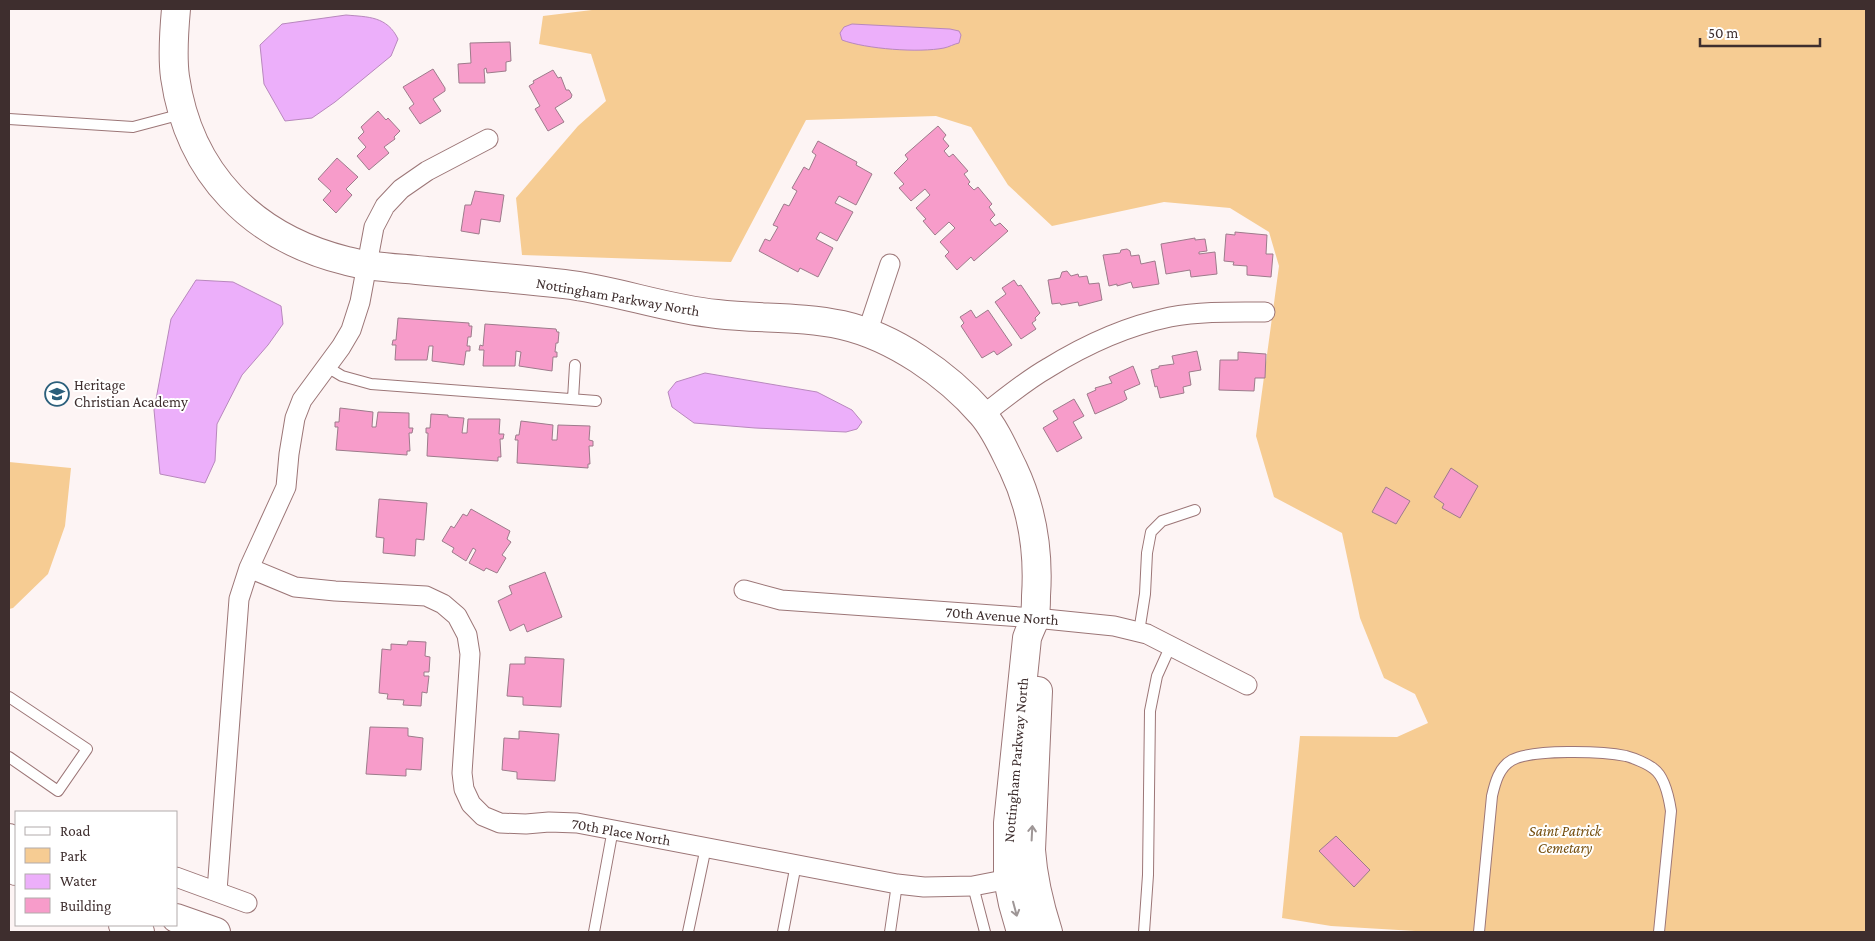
<svg xmlns="http://www.w3.org/2000/svg" width="1875" height="941" font-family="'Crimson Pro',serif">
<rect width="100%" height="100%" fill="#fdf4f4"/>
<path fill="#f6cc93" d="M600,9h1266v923h-434l-101,-6 -49,-8 18,-182 97,1 31,-14 -13,-29 -31,-16 -24,-60 -18,-85 -68,-36 -18,-61 23,-170 -10,-34 -39,-24 -66,-6 -112,24 -44,-41 -37,-58 -35,-11 -130,4 -75,142 -209,-7 -6,-57 62,-72 28,-25 -15,-47 -52,-10 4,-28z
M9,462l62,6 -6,58 -17,48 -35,34 -4,1z"/>
<path fill="#ecaffa" stroke="#b888bd" d="M346,15c22,2 41,1 52,24l-7,17 -56,46 -23,16 -27,3 -21,-37 -4,-39 22,-21z
M852,24l98,5 9,2 2,4 -2,8c-5,1 -10,4 -15,5 -25,5 -78,1 -102,-8l-2,-7 4,-6z
M196,280l37,2 48,24 2,18 -15,21 -26,30 -25,49 -2,37 -10,22 -45,-9 -6,-64 17,-91z
M705,373l112,19 35,18 10,12 -5,7 -11,3 -91,-4 -61,-5 -22,-16 -4,-15 8,-10z"/>
<path fill="#f79cca" stroke="#9d7b8b" d="M510,42l1,19 -5,1v9l-19,2 -1,-5 -2,1 1,14h-26l-1,-19 13,-1 -1,-20z
M433,69l12,19v3l-12,8 8,12 -21,13 -11,-16 5,-4 -11,-17z
M553,70l5,8 3,-1 5,13h3l3,5 -1,3 -16,10 9,14 -16,9 -13,-22 5,-3 -11,-20 5,-3 -1,-2z
M378,111l8,9 2,-2 12,13 -6,6 1,2 -11,8 5,6 -20,17 -12,-14 9,-9 -8,-9 6,-6 -3,-5z
M938,126l8,9 -3,4 6,7 -5,5 5,6 4,-3 15,17 -4,3 6,8 -2,2 6,6 4,-3 14,17 -3,3 6,8 -5,5 5,6 5,-3 8,8 -34,30 -3,-4 -14,13 -12,-14 4,-4 -9,-10 15,-14 -6,-6 -14,13 -12,-14 3,-2 -10,-11 14,-13 -5,-6 -14,12 -12,-13 5,-4 -10,-11 14,-14 -3,-4z
M818,141l39,21 -1,3 16,9 -16,31 -17,-9 -4,7 18,9 -16,29 -17,-9 -4,7 17,9 -15,29 -18,-9 -2,4 -39,-21 6,-12 5,2 8,-14 -5,-2 11,-21 5,2 8,-15 -5,-3 12,-21 5,3 7,-15 -4,-3z
M337,158l21,19 -12,12 6,6 -16,18 -13,-13 8,-9 -13,-12z
M475,191l29,4 -4,27 -19,-3 -2,15 -18,-3 4,-26h6z
M1235,232l32,3 -1,19h7l-2,23 -24,-2v-9l-14,-1 1,-3 -10,-1 2,-27 9,1z
M1195,238v2l10,-1 2,12 -8,1v2l16,-2 2,22 -26,3 -1,-7 -24,4 -5,-30z
M1127,249l3,2 1,5 8,-1 2,9 14,-3 4,23 -26,4 -2,-6 -14,4v-2l-8,2 -6,-31 17,-2 1,-3z
M1067,271l4,5 7,-2 1,3 8,-1 2,8 10,-1 3,17 -23,6 -1,-4 -17,3 -1,-2 -8,1 -4,-24 12,-2 2,-6z
M1014,280l4,6 3,-1 19,28 -5,5 1,2 -4,3 4,6 -15,10 -26,-37 11,-8 -4,-6z
M971,310l5,8 12,-8 24,35 -15,10 -3,-4 -12,7 -21,-32 3,-3 -4,-6z
M398,318l71,5v3h3l-1,11h-3l-1,9h3v5h-4l-2,14 -32,-4 1,-15h-4l-2,14h-32l1,-15h-4l1,-5h3z
M485,324l71,5 1,3h2l-1,11h-2l-1,9h2v5h-4l-1,14 -33,-5 2,-14 -5,-1 -1,15h-32l1,-16h-5l1,-5 3,1z
M1197,351l4,19 -12,2 2,13 -8,2 1,6 -24,5 -3,-12 -2,1 -4,-17 8,-2v-2l15,-2 -2,-8z
M1238,352l28,2 -1,24h-10l-1,13 -35,-1 1,-30h18z
M1133,366l7,18 -16,7 3,8 -5,3 -27,12 -8,-20 9,-4 -1,-2 17,-5 -3,-6z
M1074,399l10,17 -11,6 9,16 -25,14 -14,-24 15,-9 -5,-8z
M340,408l33,4 -1,15h4l2,-15 31,1v15h4l-1,5h-3l1,18h-3v4l-71,-5 2,-23h-3v-5h4z
M431,414l17,1v2l16,1 -2,15h5l1,-14h32l-1,15h5l-1,5h-3l1,18h-3v4l-71,-5 1,-23h-2v-5h4z
M521,421l32,4 -1,15h5l1,-15 32,1 -1,14 4,1v5h-4l1,18h-2v4l-71,-5 1,-23h-3l1,-5h3z
M1451,468l27,18 -18,32 -18,-10 2,-4 -10,-7z
M1386,487l24,14 -14,23 -24,-12z
M379,499l48,4 -3,37 -8,-1 -1,17 -32,-3 1,-15 -8,-1z
M471,509l39,22 -3,8 4,3 -9,13 4,3 -9,15 -11,-5 -2,3 -15,-8 7,-13 -3,-2 -7,13 -14,-9 2,-4 -12,-7 9,-15 3,2 9,-14 4,2z
M545,572l17,45 -35,15 -3,-8 -14,7 -12,-30 14,-7 -3,-8z
M408,641l18,1 -1,14 5,1 -1,15h-5v4h5l-2,17 -5,-1 -1,14 -18,-1 1,-5 -17,-1 1,-5 -9,-1 3,-44 9,1v-6l16,1z
M525,657l39,2 -3,48 -38,-2v-8l-16,-1 3,-32h15z
M370,727l38,1v8l15,2 -2,32 -15,-1v7l-40,-2z
M519,731l40,3 -4,47 -38,-2v-7l-15,-2 2,-32 15,1z
M1336,836l34,34 -16,17 -35,-36z"/>
<g fill="none" stroke-linecap="round" stroke-linejoin="round">
<g stroke="#9c7677" stroke-width="12">
<path id="lane" d="M9,119l124,8 49,-13
M327,367l15,9 29,8 225,17
M573,399l2,-34
M1139,632l6,-38 2,-41 4,-21 11,-11 33,-11
M9,697l78,52 -29,42 -49,-34
M973,886l12,46
M594,932l19,-103
M688,932l18,-85
M783,932l13,-68
M890,932l7,-48
M1144,932l4,-57 2,-164 7,-35 14,-31
M1479,932l13,-136c3,-13 7,-29 20,-36 21,-11 90,-9 114,-4 8,2 22,8 28,13 11,8 15,29 17,42l-12,121"/>
</g>
<g stroke="#9c7677" stroke-width="21">
<path id="street" d="M867,333l23,-69
M983,415c21,-16 42,-34 65,-47 37,-23 79,-42 122,-51 32,-6 63,-5 95,-5
M249,568l46,19 40,4 91,5 17,8 14,12 10,19 3,19 -8,119 2,16 7,15 12,12 17,7 26,1 23,-2 28,1 320,61 27,3 49,-1 46,-9
M744,590l37,10 254,18 79,8 33,8 100,51
M176,877l71,26
M217,891l22,-292 10,-31 37,-81 3,-33 6,-36 7,-18 39,-53 10,-17 9,-28 14,-75 11,-21 16,-17 26,-18 61,-32"/>
</g>
<g stroke="#9c7677" stroke-width="30">
<path id="secondary" d="M176,9c-2,22 -4,46 -1,68 14,97 78,161 172,184 26,7 54,7 80,10 46,4 92,8 137,13 52,6 101,25 153,30 42,5 84,2 125,11 52,12 105,49 140,89 14,16 22,36 31,54 19,40 26,84 23,128 0,8 0,17 -2,25 -2,5 -5,11 -7,17l-19,185v56l5,25 8,28
M1038,691l-7,159c2,29 8,54 17,82
M9,838l7,4
M9,867l7,4
M176,918l40,14
M123,925l17,7"/>
</g>
<use href="#lane" stroke="#fff" stroke-width="10"/>
<use href="#street" stroke="#fff" stroke-width="19"/>
<use href="#secondary" stroke="#fff" stroke-width="28"/>
</g>
<defs><path id="oneway-shaft" d="M-6 0H5M1.5-3L5.5 0L1.5 3" fill="none" stroke-width="1.6" stroke-linecap="round" stroke-linejoin="round" transform="scale(1.25)"/></defs>
<g stroke="#9e9696">
<use href="#oneway-shaft" transform="translate(1032 833) rotate(-87)"/>
<use href="#oneway-shaft" transform="translate(1015 909) rotate(75)"/>
</g>
<defs>
<g id="school-ring" transform="scale(1.25)"><circle r="9.5" fill="#fff" stroke="#2b5f7b" stroke-width="1.5"/><path d="M0-5L7-2L0 1L-7-2ZM-4 1L0 2.5L4 1V4Q0 6-4 4Z" fill="#2b5f7b"/></g>
</defs>
<g fill-rule="evenodd">
<use href="#school-ring" x="57" y="394"/>
</g>
<g text-anchor="middle" stroke-width="4" stroke-linejoin="round" paint-order="stroke">
<g font-size="15" fill="#3e2e2e" stroke="#fff">
<text transform="translate(618 297) rotate(10)" y="5">Nottingham Parkway North</text>
<text transform="translate(1002 616) rotate(4)" y="5">70th Avenue North</text>
<text transform="translate(1016 760) rotate(-85)" y="5">Nottingham Parkway North</text>
<text transform="translate(621 832) rotate(10)" y="5">70th Place North</text>
</g>
<g font-size="15" fill="#3e2e2e" stroke="#fff" text-anchor="start">
<text x="74" y="390">Heritage<tspan x="74" dy="17">Christian Academy</tspan></text>
</g>
<g font-size="15" font-style="italic" fill="#754f0f" stroke="#fff">
<text x="1565" y="836">Saint Patrick<tspan x="1565" dy="17">Cemetary</tspan></text>
</g>
</g>
<rect width="1875" height="941" fill="none" stroke="#3e2e2e" stroke-width="20"/>
<rect x="15" y="811" width="162" height="115" fill="#ffffff" stroke="#b2abab"/>
<rect x="25" y="827" width="25" height="8" fill="#ffffff" stroke="#b2abab"/>
<text x="60" y="836" font-size="15" fill="#3e2e2e">Road</text>
<rect x="25" y="848" width="25" height="15" fill="#f6cc93" stroke="#b2abab"/>
<text x="60" y="861" font-size="15" fill="#3e2e2e">Park</text>
<rect x="25" y="874" width="25" height="15" fill="#ecaffa" stroke="#b2abab"/>
<text x="60" y="886" font-size="15" fill="#3e2e2e">Water</text>
<rect x="25" y="898" width="25" height="15" fill="#f79cca" stroke="#b2abab"/>
<text x="60" y="911" font-size="15" fill="#3e2e2e">Building</text>
<path d="M1700 38v8h120v-8" fill="none" stroke="#3e2e2e" stroke-width="2.5"/>
<text x="1708" y="38" font-size="15" fill="#3e2e2e" stroke="#ffffff" stroke-width="4" paint-order="stroke">50 m</text>
</svg>
